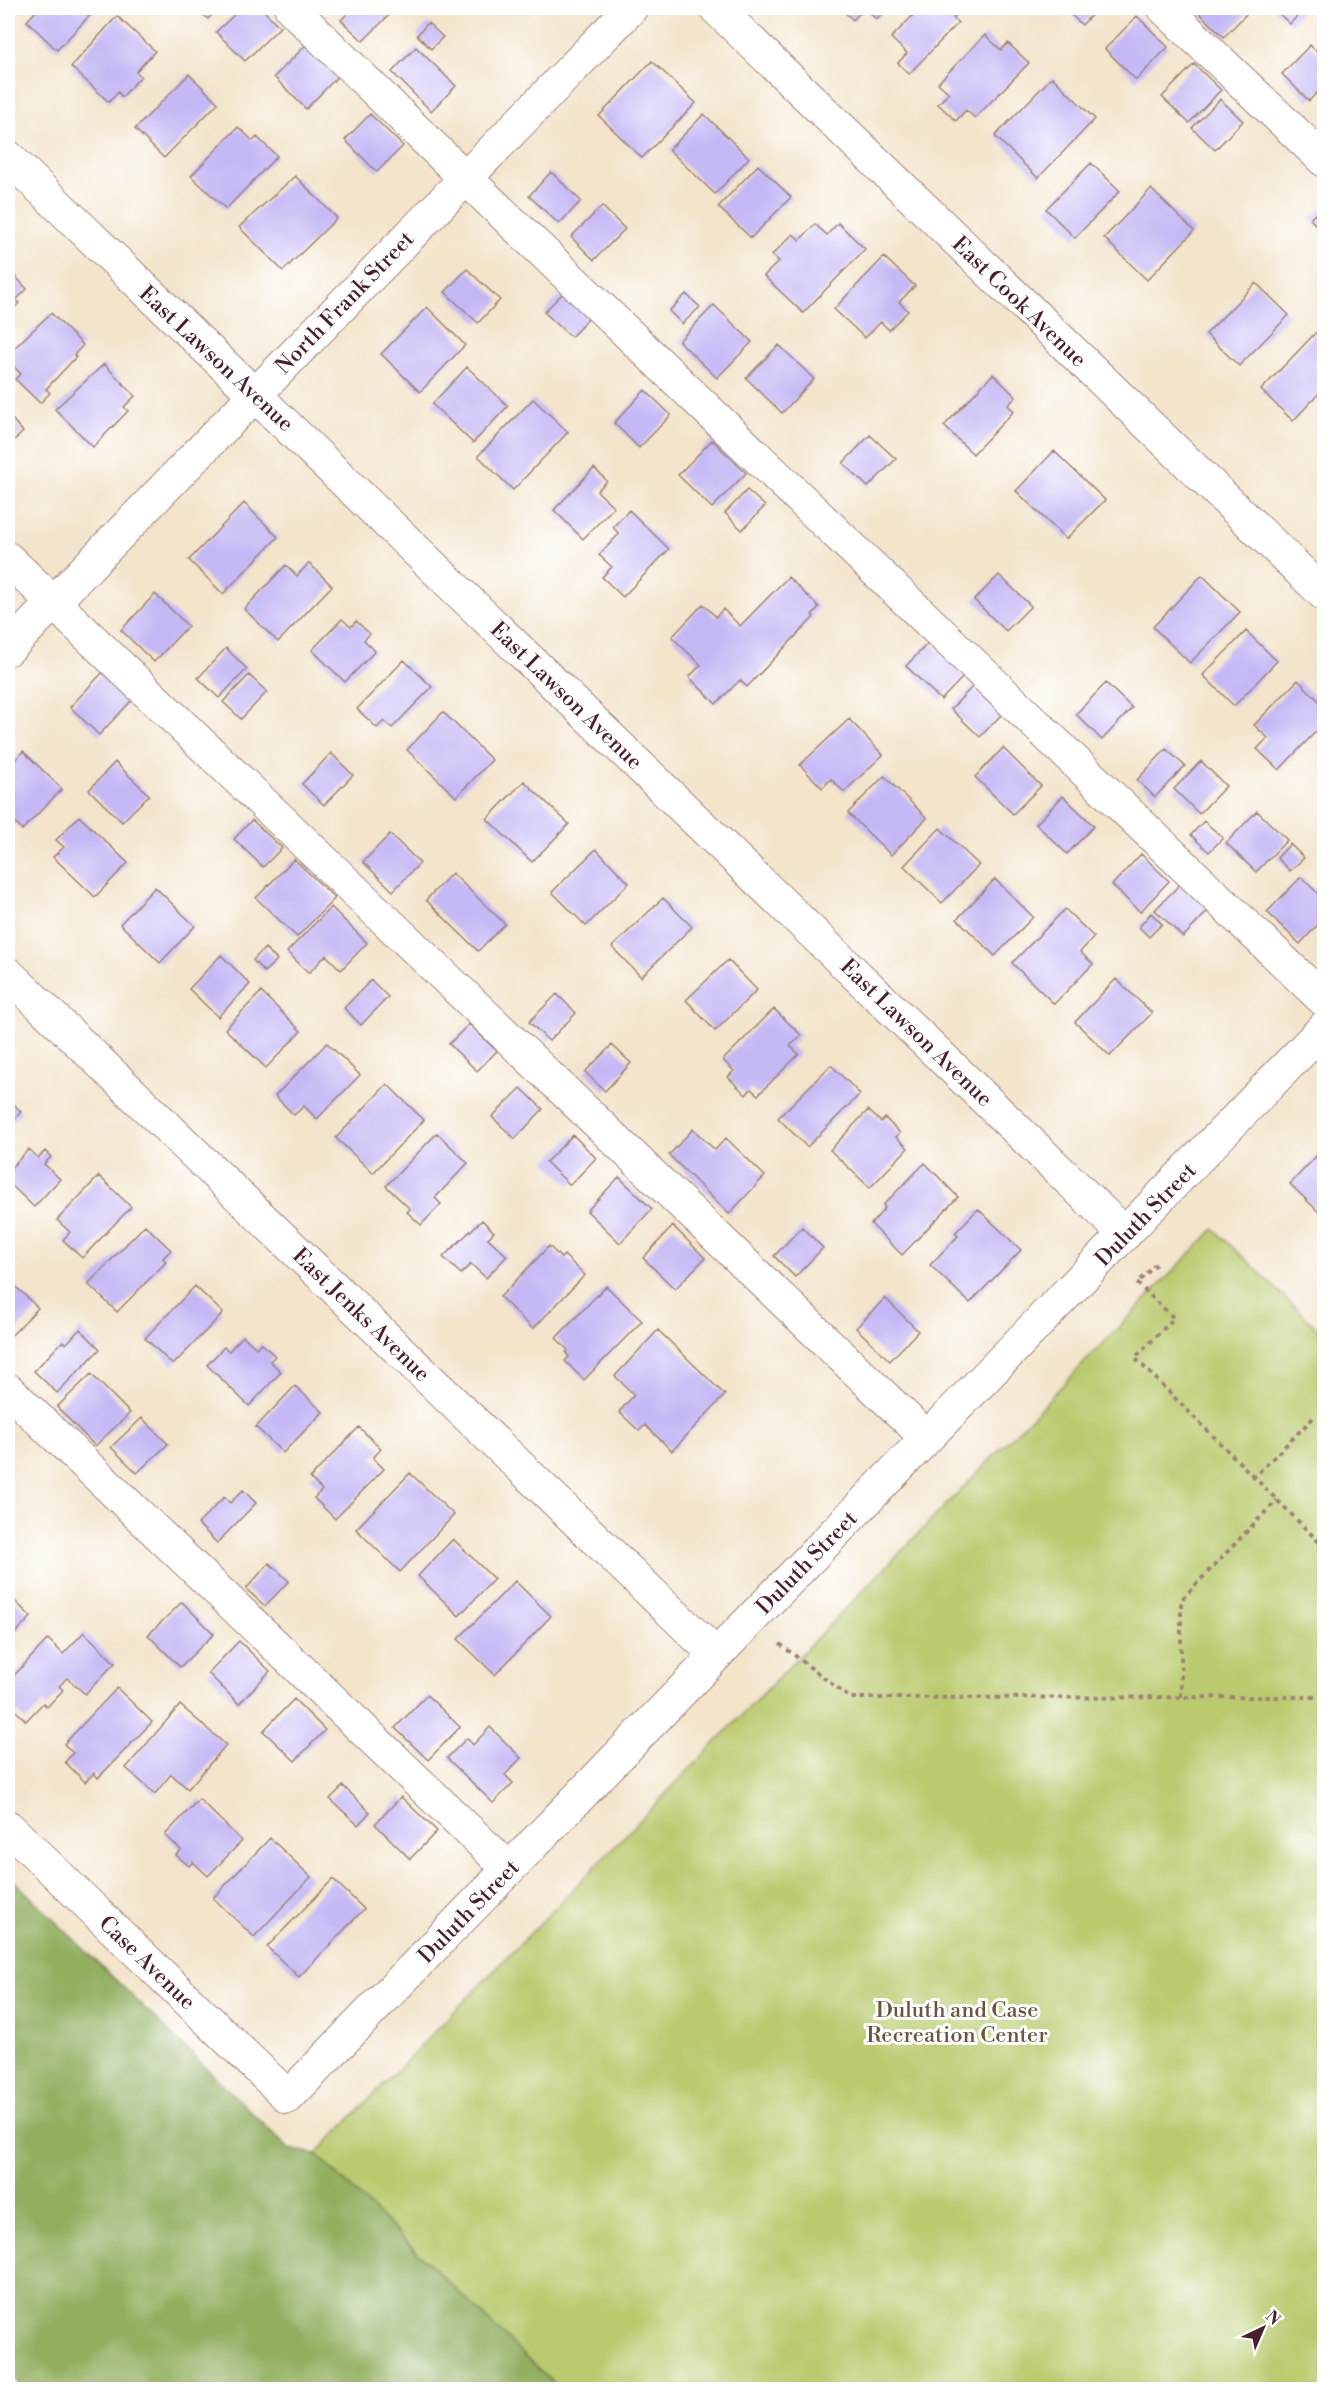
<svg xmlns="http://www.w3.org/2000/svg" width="1332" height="2397" font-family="'Libre Bodoni',serif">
<rect width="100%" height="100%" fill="#fff"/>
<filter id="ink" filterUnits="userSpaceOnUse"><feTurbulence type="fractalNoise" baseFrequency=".0167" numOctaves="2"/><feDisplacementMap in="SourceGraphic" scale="12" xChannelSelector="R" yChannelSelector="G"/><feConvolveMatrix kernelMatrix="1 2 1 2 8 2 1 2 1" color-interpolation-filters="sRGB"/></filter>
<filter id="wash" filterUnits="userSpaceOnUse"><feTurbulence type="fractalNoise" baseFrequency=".008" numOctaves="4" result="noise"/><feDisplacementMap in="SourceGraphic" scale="24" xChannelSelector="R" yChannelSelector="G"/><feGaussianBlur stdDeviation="1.35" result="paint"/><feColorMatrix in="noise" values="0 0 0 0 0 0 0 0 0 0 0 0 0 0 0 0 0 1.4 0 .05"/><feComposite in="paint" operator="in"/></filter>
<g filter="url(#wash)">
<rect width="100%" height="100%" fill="#f3e4ca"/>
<path fill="#b9cb6e" stroke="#82754c" stroke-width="1.5" d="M1214,1229l110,106v1054h-765l-243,-235z"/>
<path fill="#92af61" stroke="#6e6746" stroke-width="1.5" d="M8,1875l281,274 27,5 243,235h-535l-16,-16z"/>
<g id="blocks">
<path fill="#c5b9f5" d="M33,8h64l-40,42 -30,-29 9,-10z
M196,8h23l-11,11z
M241,8h20l19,19 -35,34 -29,-29z
M353,8h36l4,3 -30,30 -22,-21z
M840,8h48l-12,11 -11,-11 -12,12z
M920,8h43l-10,10 5,5 -49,51 -11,-11 9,-10 -16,-15z
M1064,8h34l-16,17z
M1194,8h58l-28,29z
M1273,8h24l4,4 -11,12z
M117,16l38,35 -19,21 5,4 -19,21 -4,-5 -9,10 -38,-35z
M1137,16l31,31 -32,33 -31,-31z
M428,23l15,14 -12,12 -14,-14z
M985,35l16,15 7,-7 21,20 -54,55 -9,-8 -10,11 -18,-17 11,-11 -11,-10z
M306,45l32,31 -32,33 -32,-32z
M1310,45l14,14v26l-15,16 -27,-27z
M416,47l40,39 -25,25 -39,-39z
M652,61l44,42 -54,55 -43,-42z
M1194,64l27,26 -32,33 -27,-26z
M189,74l29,29 -54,55 -29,-29z
M1052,77l43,42 -57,59 -43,-42z
M1220,99l23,22 -28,29 -23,-22z
M370,114l33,32 -26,26 -32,-32z
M704,114l45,44 -34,36 -46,-44z
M238,127l15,14 4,-4 20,19 -51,53 -35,-33z
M1091,163l29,28 -45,47 -29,-29z
M758,165l33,32 -40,41 -33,-31z
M551,172l30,29 -22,23 -30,-28z
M295,176l42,42 -54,53 -44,-44z
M1151,189l43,42 -47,49 -43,-42z
M1324,205v28l-14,-14z
M602,206l23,23 -31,31 -23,-23z
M838,223l27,26 -62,64 -39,-37 15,-15 -7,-6 21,-21 7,6 15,-16 12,11z
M884,257l31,29 -16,16 9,9 -19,19 -8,-8 -16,16 -31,-29z
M8,268l19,21 -11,11 3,3 -11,11z
M467,269l33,31 -22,23 -33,-31z
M1256,283l33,32 -50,51 -33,-32z
M563,293l26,25 -18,19 -27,-25z
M686,294l14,13 -18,17 -13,-13z
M714,305l38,37 -35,36 -38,-37z
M427,307l38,38 -45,47 -39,-38z
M51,313l32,32 -9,10 2,2 -30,32 4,4 -10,10 -25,-24 6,-5 -13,-13v-7z
M1322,326l2,62 -31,33 -32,-31z
M779,345l35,34 -32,34 -36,-35z
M104,364l31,32 -11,11 4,4 -35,36 -38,-38z
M467,367l41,39 -35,37 -41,-39z
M993,374l23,23 -8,8 6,6 -41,43 -29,-28z
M645,390l26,25 -32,33 -25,-25z
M533,399l35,33 -55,58 -35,-34z
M12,419l11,13 -14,13 -1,-21z
M870,435l26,24 -28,28 -25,-24z
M712,440l34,33 -34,35 -34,-33z
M1054,451l51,49 -39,39 -50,-48z
M594,468l13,13 -10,10 17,16 -31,32 -29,-29z
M747,490l18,16 -23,24 -17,-17z
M244,503l34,34 -55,57 -34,-34z
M629,510l40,39 -46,48 -21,-20 10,-10 -13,-12 20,-21 -6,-7z
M309,563l23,23 -54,56 -34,-33 42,-44 11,11z
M999,575l32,31 -25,25 -32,-31z
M1202,575l38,37 -50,51 -37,-36z
M788,577l31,30 -7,8 2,2 -67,70 -7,-7 -24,24 -27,-27 12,-12 -29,-28 31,-33 13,13 7,-8 17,17z
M155,594l33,32 -34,36 -33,-32z
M342,619l9,8 5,-6 14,13 -6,6 11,11 -30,31 -33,-32z
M1246,631l31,30 -43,45 -31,-31z
M929,642l35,34 -23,24 -35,-34z
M226,648l21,21 -28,29 -21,-20z
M404,660l28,27 -40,41 -8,-7 -7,7 -20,-19z
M104,671l29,28 -34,36 -29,-28z
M249,675l18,17 -26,27 -18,-17z
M1298,680l26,26v17l-45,47 -22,-21 11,-11 -14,-13z
M1106,683l26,25 -30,32 -26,-26z
M973,686l29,28 -22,23 -29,-28z
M443,712l49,48 -36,37 -49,-47z
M849,719l34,36 -39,37 -13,-13 -9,9 -22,-23z
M1003,748l38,38 -28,28 -38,-37z
M1166,749l19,17 -30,31 -18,-17z
M23,751l39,38 -40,41 -14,-14v-48z
M331,753l22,22 -29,30 -22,-21z
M1201,761l25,25 -27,28 -25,-25z
M115,762l34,33 -27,27 -33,-32z
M884,776l43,42 -36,37 -43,-42z
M524,781l45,43 -37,38 -45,-43z
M1063,796l31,30 -27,28 -31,-30z
M1257,811l30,29 -31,32 -30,-29z
M79,816l49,47 -33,34 -42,-40 11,-10 -8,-7z
M252,820l30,28 -19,19 -29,-28z
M1204,821l19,17 -14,14 -18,-17z
M940,828l39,37 -37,38 -38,-37z
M390,834l30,29 -27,28 -30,-29z
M1290,844l14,14 -14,13 -13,-13z
M596,849l33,34 -43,43 -34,-34z
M1141,854l28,27 -29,31 -28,-27z
M294,859l41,39 -38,39 -41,-39z
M452,873l53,51 -27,27 -52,-51z
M1301,877l23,22v19l-24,26 -33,-32z
M995,879l38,38 -38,39 -38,-37z
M1181,883l28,27 -26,27 -28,-27z
M155,887l40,39 -35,37 -40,-39z
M663,898l29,29 -51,50 -29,-30z
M331,907l36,36 -26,27 -15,-15 -17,18 -22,-21z
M1065,909l29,28 -14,15 13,12 -39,40 -42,-41z
M1151,913l11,11 -13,13 -10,-10z
M265,948l12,12 -13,12 -11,-12z
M221,955l29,29 -32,33 -29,-28z
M728,960l29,30 -42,41 -29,-31z
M1116,979l36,34 -42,43 -35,-34z
M371,980l17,17 -27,28 -17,-17z
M261,992l40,39 -35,37 -41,-39z
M557,994l19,19 -27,28 -20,-19z
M774,1009l27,26 -11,11 9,8 -41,41 -7,-6 -5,6 -18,-18 6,-6 -11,-11z
M469,1024l28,27 -20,20 -28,-27z
M327,1043l33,32 -43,44 -13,-13 -10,9 -19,-19z
M612,1045l19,18 -26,28 -20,-19z
M831,1065l29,29 -53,53 -29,-29z
M387,1084l37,36 -51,53 -37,-35z
M521,1088l22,21 -28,30 -23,-22z
M8,1098l13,14 -13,14z
M868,1110l13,12 4,-4 15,15 -4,4 12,11 -38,40 -40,-38z
M693,1129l22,21 11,-12 39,38 -36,38 -60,-59z
M437,1133l31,30 -33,35 6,6 -20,21 -14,-13 3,-3 -24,-23z
M573,1135l23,23 -26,27 -24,-23z
M1324,1148v69l-34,-33z
M29,1149l9,9 7,-7 6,6 -7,7 16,15 -26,28 -26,-25v-11z
M925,1163l33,34 -56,58 -31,-31 14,-16 -2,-3z
M99,1176l32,31 -49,51 -19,-18 7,-8 -13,-12z
M619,1177l33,32 -32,34 -33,-32z
M978,1209l43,41 -51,53 -40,-38 28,-29 -3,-3z
M482,1220l12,12 -6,6 19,18 -21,22 -15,-14 -10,10 -18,-17z
M145,1225l26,25 -8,8 3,4 -49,50 -29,-28z
M673,1226l32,32 -30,31 -32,-31z
M802,1227l21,21 -28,29 -21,-21z
M549,1246l12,12 3,-3 21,20 -52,54 -33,-32z
M8,1279l30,29 -30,31z
M195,1286l28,27 -50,52 -28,-27z
M606,1286l36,35 -58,59 -19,-19 4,-4 -3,-4 2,-3 -12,-12z
M885,1298l33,33 -28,30 -34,-33z
M80,1329l20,20 -43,44 -23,-22 29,-30 3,3z
M658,1330l67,65 -53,56 -27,-26 -6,6 -20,-19 15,-17 -19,-19z
M243,1336l13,12 5,-5 14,13 -5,5 11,11 -32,34 -42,-41 17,-18 5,4z
M91,1374l39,39 -35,33 -38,-39z
M295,1386l28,26 -40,41 -27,-26z
M142,1418l26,26 -31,29 -26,-26z
M359,1427l22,22 -8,9 11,11 -49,50 -21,-21 8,-8 -12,-12z
M410,1473l44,42 -54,57 -44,-43z
M243,1490l13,13 -39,40 -19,-19 26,-27 6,6z
M453,1539l41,40 -35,37 -41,-40z
M269,1563l20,18 -24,25 -19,-17z
M515,1581l36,35 -56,59 -37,-36z
M8,1594l23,23 -23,24z
M182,1602l32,32 -34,33 -32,-32z
M84,1632l31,31 -30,31 -18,-16 -8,8 4,4 -16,17 -4,-4 -17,18 -18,-18v-21l40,-43 15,15z
M239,1641l31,30 -31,33 -31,-31z
M117,1688l35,34 -54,56 -4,-5 -9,9 -20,-20 8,-9 -9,-9z
M427,1695l33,32 -32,33 -33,-32z
M294,1699l31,31 -30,31 -32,-30z
M180,1705l46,40 -38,44 -17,-15 -16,20 -29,-26z
M490,1727l31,31 -16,17 8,8 -20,20 -46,-45 20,-20 6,7z
M343,1786l27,26 -12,13 -28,-26z
M401,1797l36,34 -27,28 -35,-35z
M199,1799l43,42 -34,35 -15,-14 -4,4 -13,-11 5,-5 -16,-15z
M270,1838l41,39 -57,60 -41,-39z
M333,1879l31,30 -65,68 -32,-30z"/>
</g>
</g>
<g filter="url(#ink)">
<use href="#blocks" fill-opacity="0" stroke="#9e827a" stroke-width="1.5"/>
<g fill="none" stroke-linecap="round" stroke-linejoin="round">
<g stroke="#9e827a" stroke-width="35">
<path id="minor" d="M291,8l138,135 895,857
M716,8l608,586
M1164,8l160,152
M8,157l1117,1077
M8,559l919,879
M8,649l623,-641
M8,974l708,681
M8,1390l501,479
M8,1827l280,270 1036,-1069"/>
</g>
<path stroke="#9e827a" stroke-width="4" stroke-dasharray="4.5 4.5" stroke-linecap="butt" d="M1156,1264l-19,19 37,35 -39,40 119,119
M1313,1418l-59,59 70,70
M780,1644l70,54 474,-1
M1181,1697v-97l96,-100"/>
<use href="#minor" stroke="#fff" stroke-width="33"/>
</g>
</g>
<g text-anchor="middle" stroke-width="6" stroke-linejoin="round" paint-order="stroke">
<g font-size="22" fill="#4a1f2b" stroke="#fff">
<text transform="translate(1020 301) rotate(44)" y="8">East Cook Avenue</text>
<text transform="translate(344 302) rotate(-46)" y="8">North Frank Street</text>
<text transform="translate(217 358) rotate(43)" y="8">East Lawson Avenue</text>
<text transform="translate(567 695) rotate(44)" y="8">East Lawson Avenue</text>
<text transform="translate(917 1032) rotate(44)" y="8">East Lawson Avenue</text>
<text transform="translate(1145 1214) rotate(-46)" y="8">Duluth Street</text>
<text transform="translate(362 1314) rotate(44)" y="8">East Jenks Avenue</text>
<text transform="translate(806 1562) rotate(-46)" y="8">Duluth Street</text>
<text transform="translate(468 1911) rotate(-46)" y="8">Duluth Street</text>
<text transform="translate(148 1962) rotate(44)" y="8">Case Avenue</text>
</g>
<g font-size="22" fill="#6b533f" stroke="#fff">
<text x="957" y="2017">Duluth and Case<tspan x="957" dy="25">Recreation Center</tspan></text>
</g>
</g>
<rect width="1332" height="2397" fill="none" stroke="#fff" stroke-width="30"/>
<g transform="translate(1263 2328) rotate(44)" stroke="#ffffff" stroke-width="4.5" paint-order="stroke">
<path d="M0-4.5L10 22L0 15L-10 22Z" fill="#4a1f2b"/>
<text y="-9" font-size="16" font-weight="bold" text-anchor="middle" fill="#4a1f2b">N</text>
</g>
</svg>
